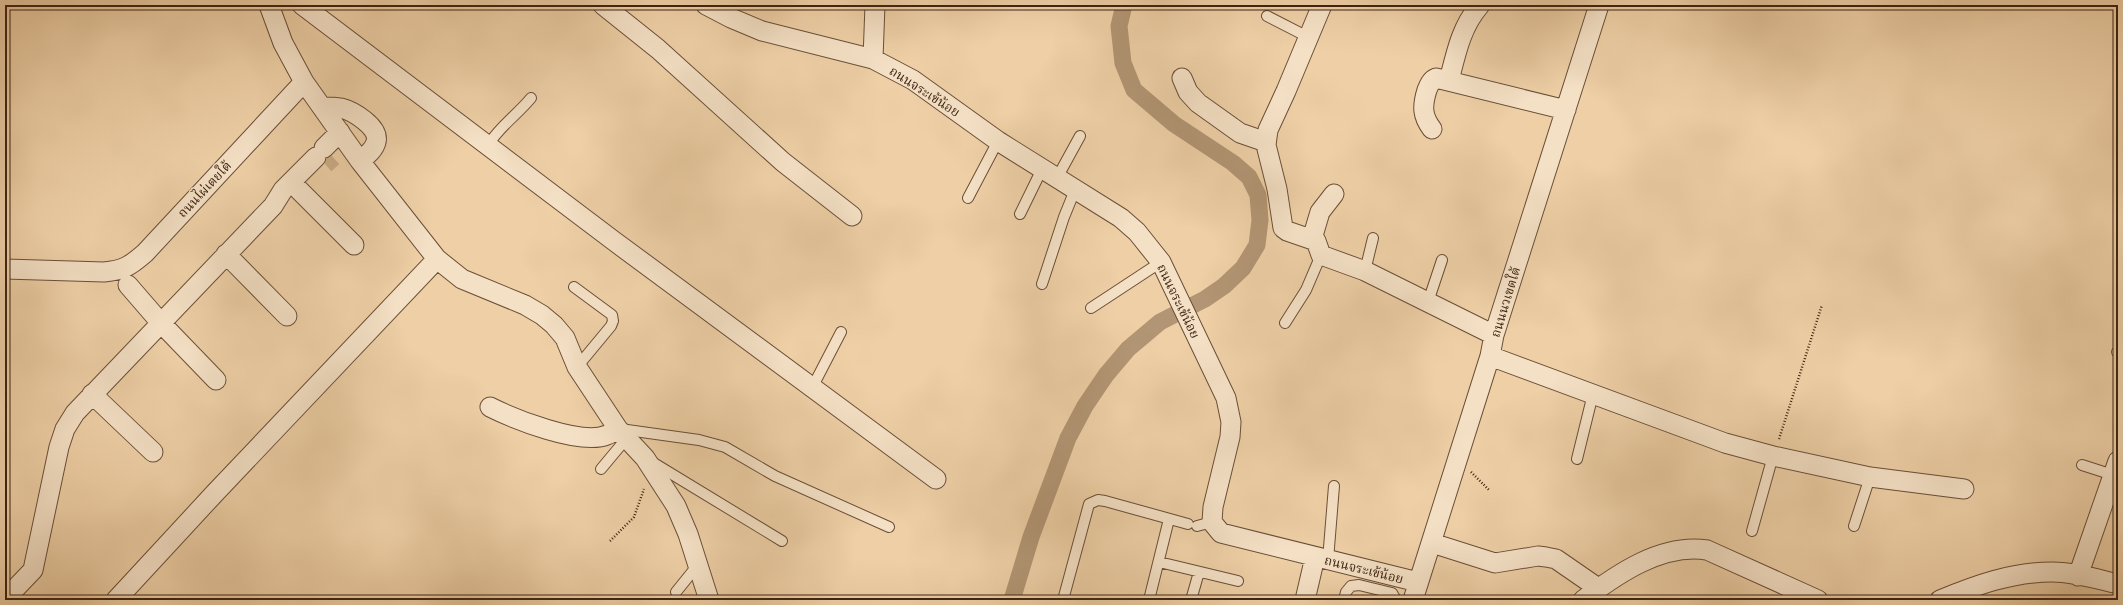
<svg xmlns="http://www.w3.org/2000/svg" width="2123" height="605" font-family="'Libre Bodoni','Noto Serif Thai',serif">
<rect width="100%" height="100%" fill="#eecfa6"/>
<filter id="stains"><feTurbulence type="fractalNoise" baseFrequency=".005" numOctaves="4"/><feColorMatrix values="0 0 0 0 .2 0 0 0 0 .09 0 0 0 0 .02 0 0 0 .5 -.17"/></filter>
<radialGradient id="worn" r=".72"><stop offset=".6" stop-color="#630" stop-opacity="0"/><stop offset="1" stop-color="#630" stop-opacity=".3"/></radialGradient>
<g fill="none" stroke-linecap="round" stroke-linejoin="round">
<path stroke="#b29574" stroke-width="17" d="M1012,600l19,-63 37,-99 17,-32 21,-31 22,-26 32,-27 45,-23 19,-13 19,-18 14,-23 3,-25 -2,-25 -9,-18 -16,-14 -59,-39 -40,-34 -11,-27 -4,-37 5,-21"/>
<path stroke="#cbad88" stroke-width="19" stroke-dasharray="19 10" stroke-linecap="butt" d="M325,164l8,-7"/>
<g stroke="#6a4f37" stroke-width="12">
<path id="lane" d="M1267,16l41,21
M488,145c13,-20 28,-29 43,-47
M1057,178l23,-42
M968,198l30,-57
M1020,214l22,-45
M1365,271l8,-33
M1042,284l22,-67 11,-27
M574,287l38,28 1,6 -2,5 -34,41
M1428,302l14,-42
M1091,308l70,-46
M1285,323l21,-33 15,-35
M2117,352h1
M812,388l29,-56
M620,429l79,11 26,7 50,29 114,51
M1577,459l16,-65
M652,462l130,79
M2082,465l31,10
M601,469l25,-30
M1197,526l15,-4
M1854,526l16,-49
M1752,531l21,-75
M1328,560l6,-74
M1159,562l79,19
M676,592l21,-26
M1063,600l26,-96 9,-4 7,1 83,23
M1149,600l20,-81
M1191,600l8,-28
M1344,600l2,-8 5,-6 8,-1 33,8 4,7"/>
</g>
<g stroke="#6a4f37" stroke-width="21">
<path id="street" d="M302,5l312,236 322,238
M603,5l55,44 125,113 69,54
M706,5l25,13 31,13 111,28 40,21 85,61 123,77 16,14 24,30 65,136 5,24 -1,15 -17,70 -1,15 9,11 197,49
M1322,5l-36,86 -18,39 -2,15 11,44 6,39 4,3 29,10 5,14 44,16 129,64
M873,59l2,-54
M1182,78l6,14 10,11 42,30 26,9
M1449,81c7,-28 12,-54 31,-76
M304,82l56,79 77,98 25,20 63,26 17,10 12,10 11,13 12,29 41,62 27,29 31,48 12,28 21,66
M322,107c6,0 13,0 19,1 12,3 39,19 35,34 -2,8 -10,14 -16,19
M1432,129c-10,-13 -10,-23 -5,-39 2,-5 4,-10 9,-12l130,32
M324,148l16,-16
M291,182l63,63
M1312,239l8,-27 14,-18
M226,254l61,62
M5,269l99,3c20,-2 26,-6 41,-19l159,-171 -21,-39 -14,-38
M128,285l32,37 56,58
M1490,356l235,87 48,13 97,21 94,12
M92,394l61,58
M490,407c24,12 91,39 117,28 4,-1 7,-4 11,-6
M1432,543l63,20 43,-7 8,1 10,2 42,29
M2078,576l40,-115
M11,593l22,-23 26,-123 6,-18 10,-16 198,-207 10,-16 33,-33
M116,600l98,-106 223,-235
M1305,600l10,-43
M1413,600l77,-244 4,-21 105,-330
M1583,600c34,-26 79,-57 124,-50l111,50
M1940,600c36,-15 72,-28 112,-28 22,0 45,7 66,12"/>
</g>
<path stroke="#3e2412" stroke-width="2.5" stroke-dasharray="1 2" stroke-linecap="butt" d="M1779,439l43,-134
M1471,472l19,19
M610,541l24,-24 10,-28"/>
<use href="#lane" stroke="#f4e0c5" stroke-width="10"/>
<use href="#street" stroke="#f4e0c5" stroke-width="19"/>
</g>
<g text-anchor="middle" stroke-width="3" stroke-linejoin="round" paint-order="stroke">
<g font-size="13" fill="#3e2412" stroke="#f4e0c5">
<text transform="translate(925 91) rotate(33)" y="5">ถนนจระเข้น้อย</text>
<text transform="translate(204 189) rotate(-47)" y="5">ถนนไผ่เตยใต้</text>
<text transform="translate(1179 301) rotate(64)" y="5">ถนนจระเข้น้อย</text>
<text transform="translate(1505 302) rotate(-73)" y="5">ถนนนวเขตใต้</text>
<text transform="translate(1364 569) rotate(14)" y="5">ถนนจระเข้น้อย</text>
</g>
</g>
<rect width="2123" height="605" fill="none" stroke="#eecfa6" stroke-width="20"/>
<rect x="6" y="6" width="2111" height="593" fill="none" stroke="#3e2412" stroke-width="2"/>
<rect x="10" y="10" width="2103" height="585" fill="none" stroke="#3e2412"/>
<rect width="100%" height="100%" filter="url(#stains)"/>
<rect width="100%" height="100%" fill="url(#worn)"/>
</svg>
